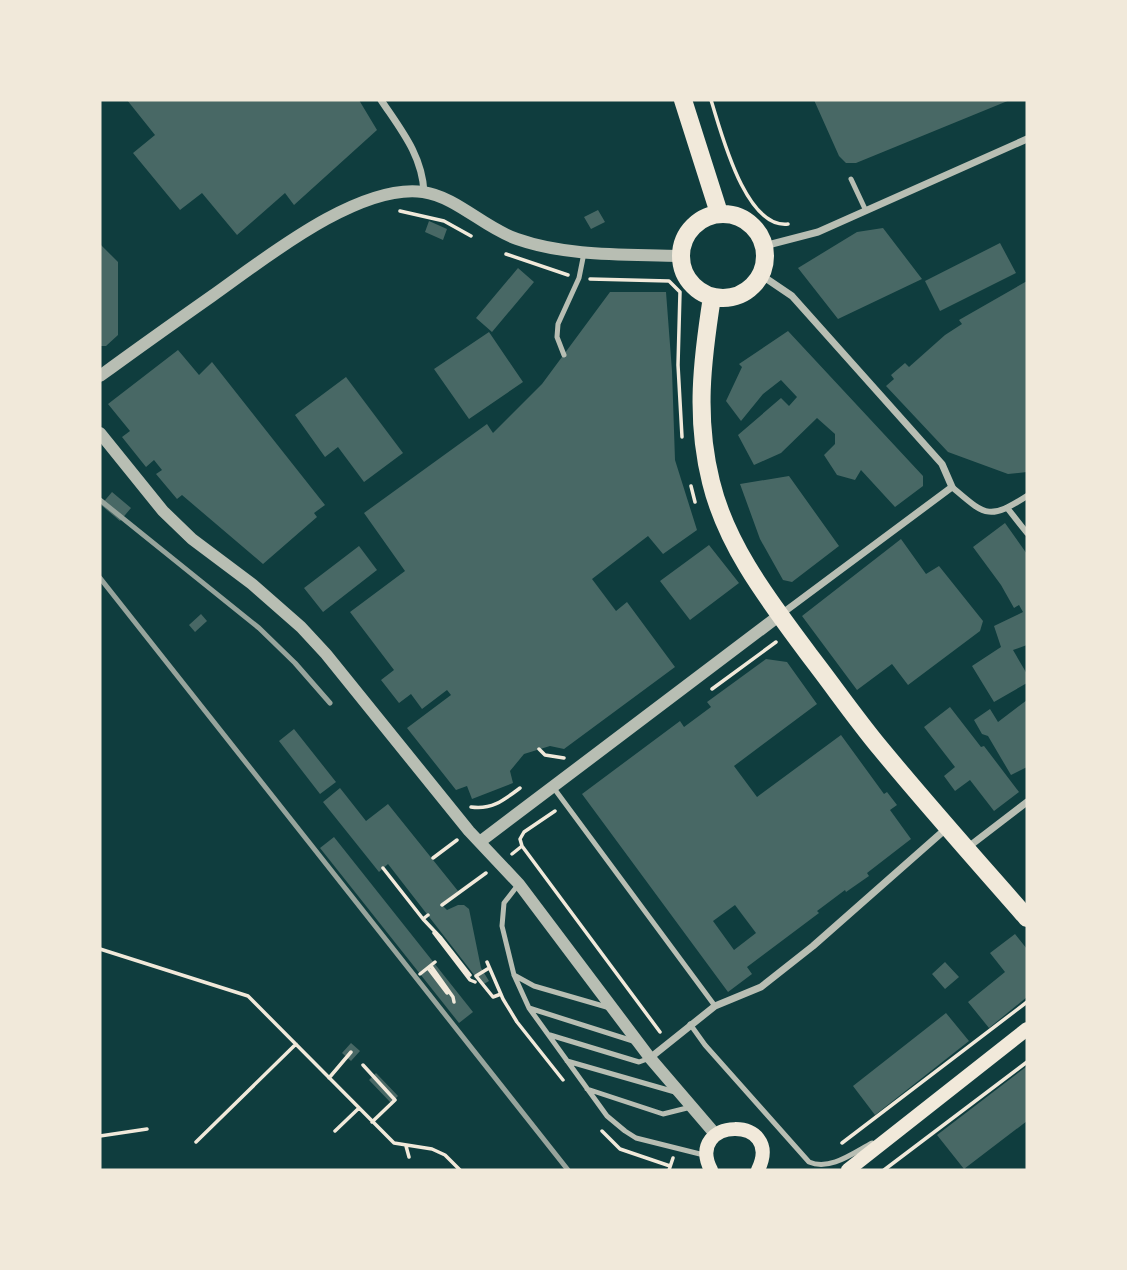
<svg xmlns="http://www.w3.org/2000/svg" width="1127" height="1270" font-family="'Roboto Condensed',sans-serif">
<rect width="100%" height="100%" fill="#0f3d3e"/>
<path fill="#486865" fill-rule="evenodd" d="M127,100h232l18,30 -83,75 -9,-12 -48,42 -35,-42 -22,17 -47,-57 22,-18z
M814,100h196l-154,63h-10l-7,-7z
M598,210l7,12 -14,7 -7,-12z
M429,221l18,8 -4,11 -18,-8z
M883,228l39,51 -84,40 -40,-51 59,-36z
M1000,243l16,30 -76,38 -15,-30z
M100,244l18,18v73l-12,11h-6z
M518,268l16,14 -42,50 -16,-14z
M1027,281v191l-19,2 -60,-22 -62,-66 8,-7 -3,-4 14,-12 4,4 36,-32 17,-11 -3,-4z
M610,292h56l6,79 3,89 22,70 -34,24 -15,-18 -56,43 24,32 11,-9 48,65 -111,82 -14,-3 -26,8 -14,17 3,12 -41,16 -5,-13 -11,4 -49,-62 44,-33 -4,-5 -25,19 -11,-15 -12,9 -18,-23 13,-10 -44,-58 55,-41 -41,-58 123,-89 6,9 49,-49z
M788,331l135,145v10l-28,21 -34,-37 -6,10 -18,-5 -13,-20 11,-11v-10l-18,-16 -36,35 -27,12 -16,-30 43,-37 8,8 8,-9 -16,-17 -18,14 -22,27 -15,-20 16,-34 -3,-3z
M489,332l34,50 -54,37 -35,-50z
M178,350l21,25 13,-13 113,143 -11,8 3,4 -54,47 -81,-69 -5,4 -21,-25 6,-4 -8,-10 -8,7 -24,-30 8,-6 -22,-27z
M346,377l57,76 -39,29 -26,-35 -13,10 -30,-42z
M789,476l50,70 -47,36 -9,-2 -23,-41 -20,-55z
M112,492l19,16 -11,13 -19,-16z
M1005,523l22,31v91l-14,5 14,24v9l-33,19 -22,-36 29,-19 -7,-21 29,-14 -4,-7 -5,3 -13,-23 -28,-38z
M901,539l25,35 13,-8 44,55 -3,10 -72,54 -16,-21 -35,26 -55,-74z
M709,545l30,38 -49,37 -30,-39z
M359,546l18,24 -54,42 -19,-24z
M201,614l6,7 -12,11 -6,-7z
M766,659l21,3 30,42 -83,62 23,31 84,-62 43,59 3,-2 10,13 -7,5 21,29 -44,34 2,3 -23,16 -1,-2 -28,21 2,2 -72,54 5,7 -24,18 -146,-198 98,-73 4,6 27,-20 -4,-5zM735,905l21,28 -22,17 -21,-29z
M1027,700v67l-16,8 -23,-39 -6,-2 -8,-14 16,-11 8,13z
M950,707l31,40 3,-1 35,46 -25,19 -24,-31 -15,11 -11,-15 11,-9 -31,-40z
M294,729l42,53 -16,12 -41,-53z
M340,788l26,33 22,-17 70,87 -17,13 6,6 11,-5h6l5,4 12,59 8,13 -7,4 -94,-121 -9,8 -56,-70z
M334,837l139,175 -14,11 -139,-175z
M1015,934l12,15v48l-38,31 -21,-26 37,-30 -15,-19z
M945,962l14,15 -14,12 -13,-15z
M946,1013l23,28 -94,74 -22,-29z
M351,1043l9,8 -9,10 -9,-8z
M1027,1066v55l-63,48 -27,-34z
M376,1073l22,23 -7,7 -22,-23z"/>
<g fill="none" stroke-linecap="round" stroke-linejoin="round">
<path stroke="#f1e9da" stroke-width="3.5" d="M711,100c10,31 34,129 77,124
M400,211l44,10 27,15
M506,254l62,21
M590,279l79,2 11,11 -2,73 4,72
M691,486l4,16
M712,689l64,-47
M539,749l6,6 19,3
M471,807c21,3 33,-7 49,-19
M522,846l138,186
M512,854l10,-8 -2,-7 4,-7 31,-21
M433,858l24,-18
M383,868l40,51
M442,905l44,-32
M428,915l-5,4 18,19 29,37
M434,933l36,47 5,2
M100,949l148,47 146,147 38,6 13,6 15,15
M487,962l16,37 14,23 46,58
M431,966l22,31 1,5
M428,968l19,25
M420,974l15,-12
M476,976l17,21 8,-3
M476,976l13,-8
M363,1065l32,35 -23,22
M329,1078l22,-26
M335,1131l24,-23
M602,1131l18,18 50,17
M100,1136l47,-7
M196,1142l100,-98
M842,1143l185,-141
M406,1146l3,11
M669,1170l4,-12
M884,1170l143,-108"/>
<path stroke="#b8beb3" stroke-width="5" d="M851,179l15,32
M564,355l-7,-18 1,-13 21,-46 5,-25
M553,787l162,219
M518,885l-14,18 -2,23 12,49 15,33 78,108 18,15 11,7 68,17
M514,975l20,11 76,22
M529,1008l104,33
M690,1024l15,21 104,117c21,9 44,-9 63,-19
M550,1035l89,27 11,-4
M567,1061l108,31
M587,1089l76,25 28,-7"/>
<path stroke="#b8beb3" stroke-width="6" d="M952,487c33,28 36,34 75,9
M1008,509l19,24"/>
<path stroke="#b8beb3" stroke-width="7" d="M381,100c20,30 41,55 43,92
M764,246l54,-14 209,-93
M761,275l31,21 150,168 10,23 -172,128
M967,848l60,-46
M650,1058l65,-52 46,-19 52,-41 135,-119"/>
<path stroke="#b8beb3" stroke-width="12" d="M100,376c37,-27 75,-54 112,-80 51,-36 146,-113 211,-104 34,5 61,36 94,47 51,18 110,15 163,17
M100,433l63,78 29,28 60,45 49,43 25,27 143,177 50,53 131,174 66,77
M481,841l299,-226"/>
<path stroke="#f1e9da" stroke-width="14" d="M711,1170c-27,-53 74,-56 47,0
M848,1170l179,-141"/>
<path stroke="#f1e9da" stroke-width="18" d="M683,100l36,113
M681 256a42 42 0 1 1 84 0a42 42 0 1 1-84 0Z
M712,297c-10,64 -17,121 -1,185 16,66 60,121 99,174 24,31 46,63 71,93 47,57 97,113 146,169"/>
<path stroke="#97a49c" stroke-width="5" d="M100,500l159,128 36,35 35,40
M100,578l468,592"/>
</g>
<rect width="1127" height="1270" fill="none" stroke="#f1e9da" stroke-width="203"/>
</svg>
